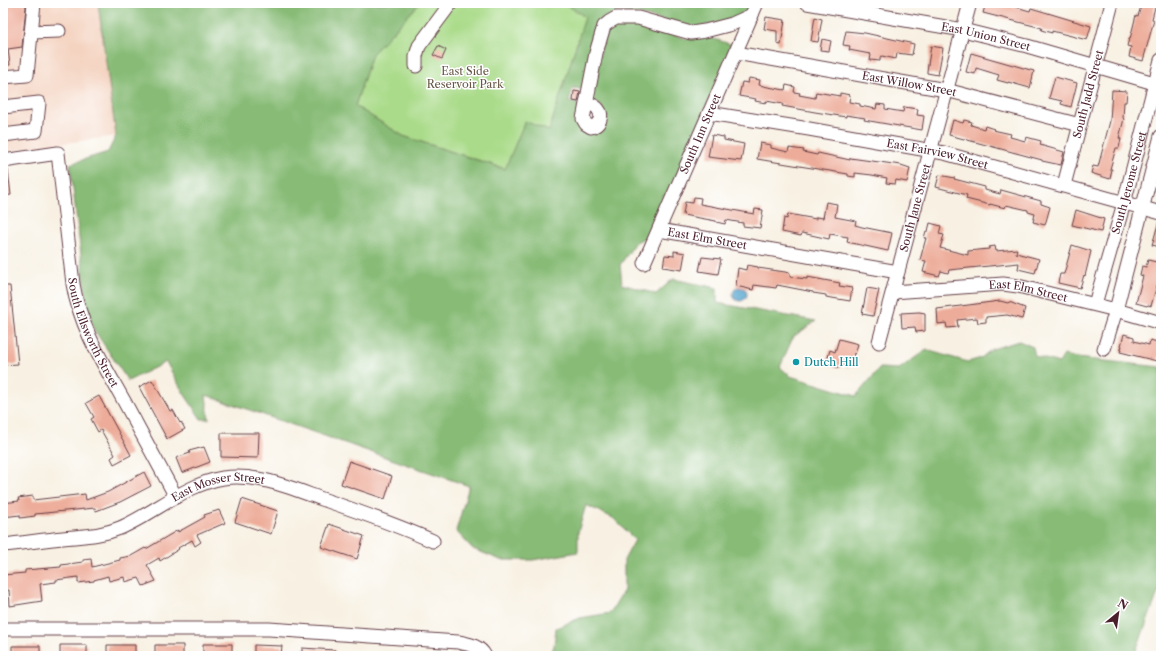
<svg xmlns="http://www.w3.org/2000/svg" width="1164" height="659" font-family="'Libre Caslon Text',serif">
<rect width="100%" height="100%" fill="#fff"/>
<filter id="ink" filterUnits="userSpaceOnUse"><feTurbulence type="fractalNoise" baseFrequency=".025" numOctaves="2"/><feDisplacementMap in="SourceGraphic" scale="8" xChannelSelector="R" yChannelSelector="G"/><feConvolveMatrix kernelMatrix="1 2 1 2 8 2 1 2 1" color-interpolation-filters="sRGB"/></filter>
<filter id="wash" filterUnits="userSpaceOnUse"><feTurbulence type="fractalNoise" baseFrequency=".012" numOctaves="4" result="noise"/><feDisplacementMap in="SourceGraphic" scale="16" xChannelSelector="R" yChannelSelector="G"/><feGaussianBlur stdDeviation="0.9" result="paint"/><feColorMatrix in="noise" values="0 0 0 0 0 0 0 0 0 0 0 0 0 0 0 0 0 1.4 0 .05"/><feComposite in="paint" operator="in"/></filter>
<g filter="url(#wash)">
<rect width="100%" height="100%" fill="#f8f1e3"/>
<path fill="#f4d3c0" d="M3,3h95l18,133 -113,16z"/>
<path fill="#aadb8a" stroke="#7a7d5a" d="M420,3h144l22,14 -37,114 -24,-9 -19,47 -103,-33 -48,-30 17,-52z"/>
<path fill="#87bb76" stroke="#686d50" d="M98,3h322l-48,51 -17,52 48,30 102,33 20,-48 24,10 36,-114 -21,-14h185l-3,9 -9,5 -11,5 -35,6 -52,-14 -21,-2 -12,8 -9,8 -11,62 -13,-2 -4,14 10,2 -1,15 4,5 8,6h6l6,-7 3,-9 -4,-8 -10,-6 12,-60 7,-13 7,-5 23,1 46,16 16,-4 31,10 -82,190 -15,7 -16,23 2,19 34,10 17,-15 44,9v15l99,18 -23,16 -13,30 10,9 66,20 24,-28 19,1 27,-19 42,12 13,-4 11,-9 27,-8 14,6 2,9 24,7 5,-8 13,3 84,9v218l-27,71h-584l4,-10 2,-18 24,-10 30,-5 14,-23v-30l11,-20 -22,-22 -27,-13 -8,27v20l-45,8h-32l-28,-11 -17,-18 13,-45 -263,-91 3,24h-8l-18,-27 -17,-30 -38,19 -35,-53 -6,-24 -17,-140 38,-12 8,-16z"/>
<path fill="#54a4ce" stroke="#4f627c" d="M733 294a7 7 0 1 1 14 0a7 7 0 1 1-14 0Z"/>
<g id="blocks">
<path fill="#edac99" d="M3,3h22l1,4 -4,40 -14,2 2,16 -7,1z
M986,3h10l13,3v-1l21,6 1,-3 60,18 -4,14 -35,-9v2l-11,-3 1,-2 -59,-15z
M1142,3h14l-4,16 2,1 -11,41 -14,-4 2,-10 -4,-1 2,-7h1l6,-24 2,1z
M766,17l19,3 -4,25 -4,-1v-13l-13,-2z
M815,17l7,2 -4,23 -7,-1z
M846,31l19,2 49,11 -2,11 -15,-2 -1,6 -14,-3 -2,1v4l-10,-1 1,-5 -1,-1 -21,-4 1,-4 -7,-1z
M822,39l9,2 -2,10 -9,-1z
M438,46l8,4 -4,9 -9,-4z
M931,46l12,2 -5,27 -11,-2v-2z
M971,53l63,18 -4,17 -22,-6v1l-11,-3 2,-5 -23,-7 -1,6 -9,-2z
M1055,77l22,6 -6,24 -10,-3 1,-3 -13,-3z
M749,78l11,2 -1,5 9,2 17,3 1,-5 9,2 -1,5 6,1 -1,2 16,3 1,-6 24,4v-3l10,2 -1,7 11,2v2l16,3 1,-5 8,1v4l18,3 1,-5 14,2 -1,6 7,1 -2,14 -58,-10 1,-2 -19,-3v2l-31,-5 -33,-6 1,-2 -17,-3v2l-11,-2 1,-2 -17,-3 3,-14 6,1z
M1112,90l15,1 -1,11h-2l-1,16 1,1 -5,19 2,1 -2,9h-3l-6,21h2l-2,10 -19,-6 2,-7 5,1 12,-46z
M574,91l6,1 -2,10 -5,-1z
M953,120l10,3 1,-3 8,2 -1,3 13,4 1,-3 9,3 -1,1 18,4 -1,3 15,4 1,-4 15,4 -1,4 24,7 -3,13 -19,-4v-1l-93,-25z
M712,135l12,2v3l20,4 -3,17 -33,-4z
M760,143l11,2v3l17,4 1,-4 15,2 -1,2 14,3 1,-2 32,7v-2l51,7 9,3 -3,14 -11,-2 -1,4 -9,-1 1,-5 -15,-3 -17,-2v4l-7,-1v-2l-91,-15z
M3,170h5l3,25 -8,1z
M939,175l16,3 -1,1 31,8v3l15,4 1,-4 40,11v3l9,3 -5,18 -12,-3 2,-8 -7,-2v-2l-22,-5 -1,3 -15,-4v1l-24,-6 1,-4 -31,-8z
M694,197l7,1 -1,6 54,10 1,-5 8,1 -3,18 -17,-2v-3l-17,-3 -1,4 -9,-2v-1l-33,-6 2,-13 8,1z
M826,202l11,2 -2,13 21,4 -1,4 7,2 30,6 -4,18 -41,-9 1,-5 -18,-3 -1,5 -27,-6 -1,3 -19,-4 2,-14 3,1 1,-5 28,5v-2l7,1z
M1076,210l28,9 -3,13 -29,-7z
M1159,221h2v26l-9,-2z
M930,223l11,3 -2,8 5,1 -4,13 28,7v-4l21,-2v-2l6,-1 1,5 21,-2 -1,4 23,6 -4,14 -17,-4 1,-6 -70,7 -1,3 -7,-2 -2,5 -16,-4 3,-11 -6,-1 6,-22h-2l2,-7h2z
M1072,245l19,6 -6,25 -1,-1 -4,13 -22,-5 2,-9h4z
M674,251l11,2 -3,17 -19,-3 2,-12 9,1z
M702,257l19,2 -3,15 -19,-3z
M1148,260l13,3v23l-4,-1 -6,21 -3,-1 -1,1 -11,-3 7,-27 -3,-1 2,-9 4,1z
M747,265l11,2v1l27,4 5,1v4l17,2v-2l33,6 -1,3 13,2 -2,13 -24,-4v-2l-13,-2v-1l-36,-7 -1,3 -22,-3 -1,5 -17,-4 2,-18 8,2z
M3,286h7l8,78 -15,1z
M867,288l12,2 -6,26 -11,-2z
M1000,301l8,2 1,-1 16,6 -3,11 -15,-4 -21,2v5l-8,1 -1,-5 -20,2 1,7 -11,1 -1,-5 -8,1 -1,-15z
M919,312l6,1v18l-9,1 -1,-5 -13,1 -1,-15z
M1124,334l10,3v4l15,4 1,-5 11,3v12h-2l-2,6 -37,-9 2,-6h-1z
M839,339l19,5 -3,10 -1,-1 -2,8 -2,-1 -2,7 -7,-2 -1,3 -14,-4 4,-14 5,2z
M152,380l18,31 3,-1 7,13 1,-1 4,7 -18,10 -28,-52z
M99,396l32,59 -17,9 -3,-6 4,-3 -14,-25 -3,2 -7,-13 3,-2 -8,-14z
M221,433h38l-1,25 -37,-1z
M204,447l6,15 -28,11 -6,-15 14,-5 -1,-2z
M349,461l43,15 -7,23 -44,-15z
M144,472l7,14 -31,16 -24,9 -1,-3 -60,6v2l-15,2v-3l-17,2v-14l16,-2 -1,-3 15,-2v4l52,-6 1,6 22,-8z
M242,499l36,12 -7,23 -36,-12z
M219,510l6,13 -28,12 4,7 -6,4 -3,-6 -14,8 1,1 -19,12 -1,-3 -12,7 9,16 -13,5 -4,-8 -14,4 -1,-5 -15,4 -1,-5 -14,4v1l-16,2v-6l-22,3v2l-16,2 2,17 -32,5 -1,-16 -6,1v-16l22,-2v-3l36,-3v-2l22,-3v-2l8,-1 1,8 28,-7v-2l11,-2 14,-8 1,1 32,-19v2l27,-15 -1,-2z
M329,524l35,12 -7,23 -36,-12z
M203,644h29v12h-29z
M60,645h27v11h-27z
M107,645h28v11h-28z
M155,645h28v11h-28z
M254,645l28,1 -1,10h-27z
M12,646h28v10h-28z
M302,648l33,2v6h-33z"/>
</g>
</g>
<g filter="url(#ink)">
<use href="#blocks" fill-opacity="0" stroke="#643e47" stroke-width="1"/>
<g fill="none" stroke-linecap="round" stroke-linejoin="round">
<g stroke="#643e47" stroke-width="15">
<g id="minor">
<path id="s1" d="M807,3l156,27 64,16 134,39"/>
<path d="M31,32l28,-1"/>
<path id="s2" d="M736,53l210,37 134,35"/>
<path d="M416,66v-10l3,-10 32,-43"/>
<path d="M3,77l24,-2 7,-72"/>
<path d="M586,102c5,2 10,4 12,7 6,7 1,17 -7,18l-5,-3 -3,-5 13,-66 8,-27 5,-4 7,-4h22l53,15 14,-2 27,-7 20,-9"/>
<path d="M3,107l36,-4 -3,28 -33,4"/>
<path id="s3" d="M709,113l100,16 135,24 217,60"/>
<path id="s4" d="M3,161l55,-8 15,131c7,43 30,79 51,117 17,32 35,64 52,96"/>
<path id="s5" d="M1064,185l48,-182"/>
<path id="s6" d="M659,230l239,42"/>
<path id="s7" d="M644,263l113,-260"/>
<path id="s8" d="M893,292l110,-8 15,2 98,24 45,13"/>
<path id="s9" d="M1095,304l29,-101 37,-143"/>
<path id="s10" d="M879,342l91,-339"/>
<path d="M1104,349l12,-39 45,-174"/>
<path id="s11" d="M3,545c20,-2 40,-5 60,-7 19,-2 38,-2 57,-10 33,-14 66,-44 103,-50 34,-5 68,10 99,21 38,13 75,26 111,42"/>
<path d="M3,629h266l189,13c11,2 22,4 27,14"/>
</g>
</g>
<use href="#minor" stroke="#fff" stroke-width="13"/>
</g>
</g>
<circle fill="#0f9aa8" stroke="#fff" stroke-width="1.5" cx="796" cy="362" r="4"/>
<g text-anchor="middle" stroke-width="3" stroke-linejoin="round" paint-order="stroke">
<g font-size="11" fill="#4a1f2b" stroke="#fff">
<text dy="4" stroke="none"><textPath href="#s1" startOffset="182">East Union Street</textPath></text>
<text dy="4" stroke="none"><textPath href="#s2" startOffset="176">East Willow Street</textPath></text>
<text dy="4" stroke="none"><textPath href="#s5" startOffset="94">South Jadd Street</textPath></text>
<text dy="4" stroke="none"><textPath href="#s7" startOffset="141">South Inn Street</textPath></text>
<text dy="4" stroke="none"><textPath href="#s3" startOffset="232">East Fairview Street</textPath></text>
<text dy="4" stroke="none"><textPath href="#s9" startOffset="126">South Jerome Street</textPath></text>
<text dy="4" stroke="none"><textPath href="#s10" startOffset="139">South Jane Street</textPath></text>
<text dy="4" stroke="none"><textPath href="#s6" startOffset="49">East Elm Street</textPath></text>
<text dy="4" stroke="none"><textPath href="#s8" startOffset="136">East Elm Street</textPath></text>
<text dy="4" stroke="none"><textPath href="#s4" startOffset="240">South Ellsworth Street</textPath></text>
<text dy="4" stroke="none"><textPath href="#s11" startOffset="227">East Mosser Street</textPath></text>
</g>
<g font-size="11" fill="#675748" stroke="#fff">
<text x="465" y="75">East Side<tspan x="465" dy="13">Reservoir Park</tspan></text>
</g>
<g font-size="11" fill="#0d838f" stroke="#fff" text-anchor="start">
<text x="804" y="366">Dutch Hill</text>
</g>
</g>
<rect width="1164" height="659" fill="none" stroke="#fff" stroke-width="16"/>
<g transform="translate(1118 613) rotate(29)" stroke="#ffffff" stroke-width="3" paint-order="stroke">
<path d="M0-3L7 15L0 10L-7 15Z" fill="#4a1f2b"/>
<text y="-6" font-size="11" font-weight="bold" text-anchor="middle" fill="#4a1f2b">N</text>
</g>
</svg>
